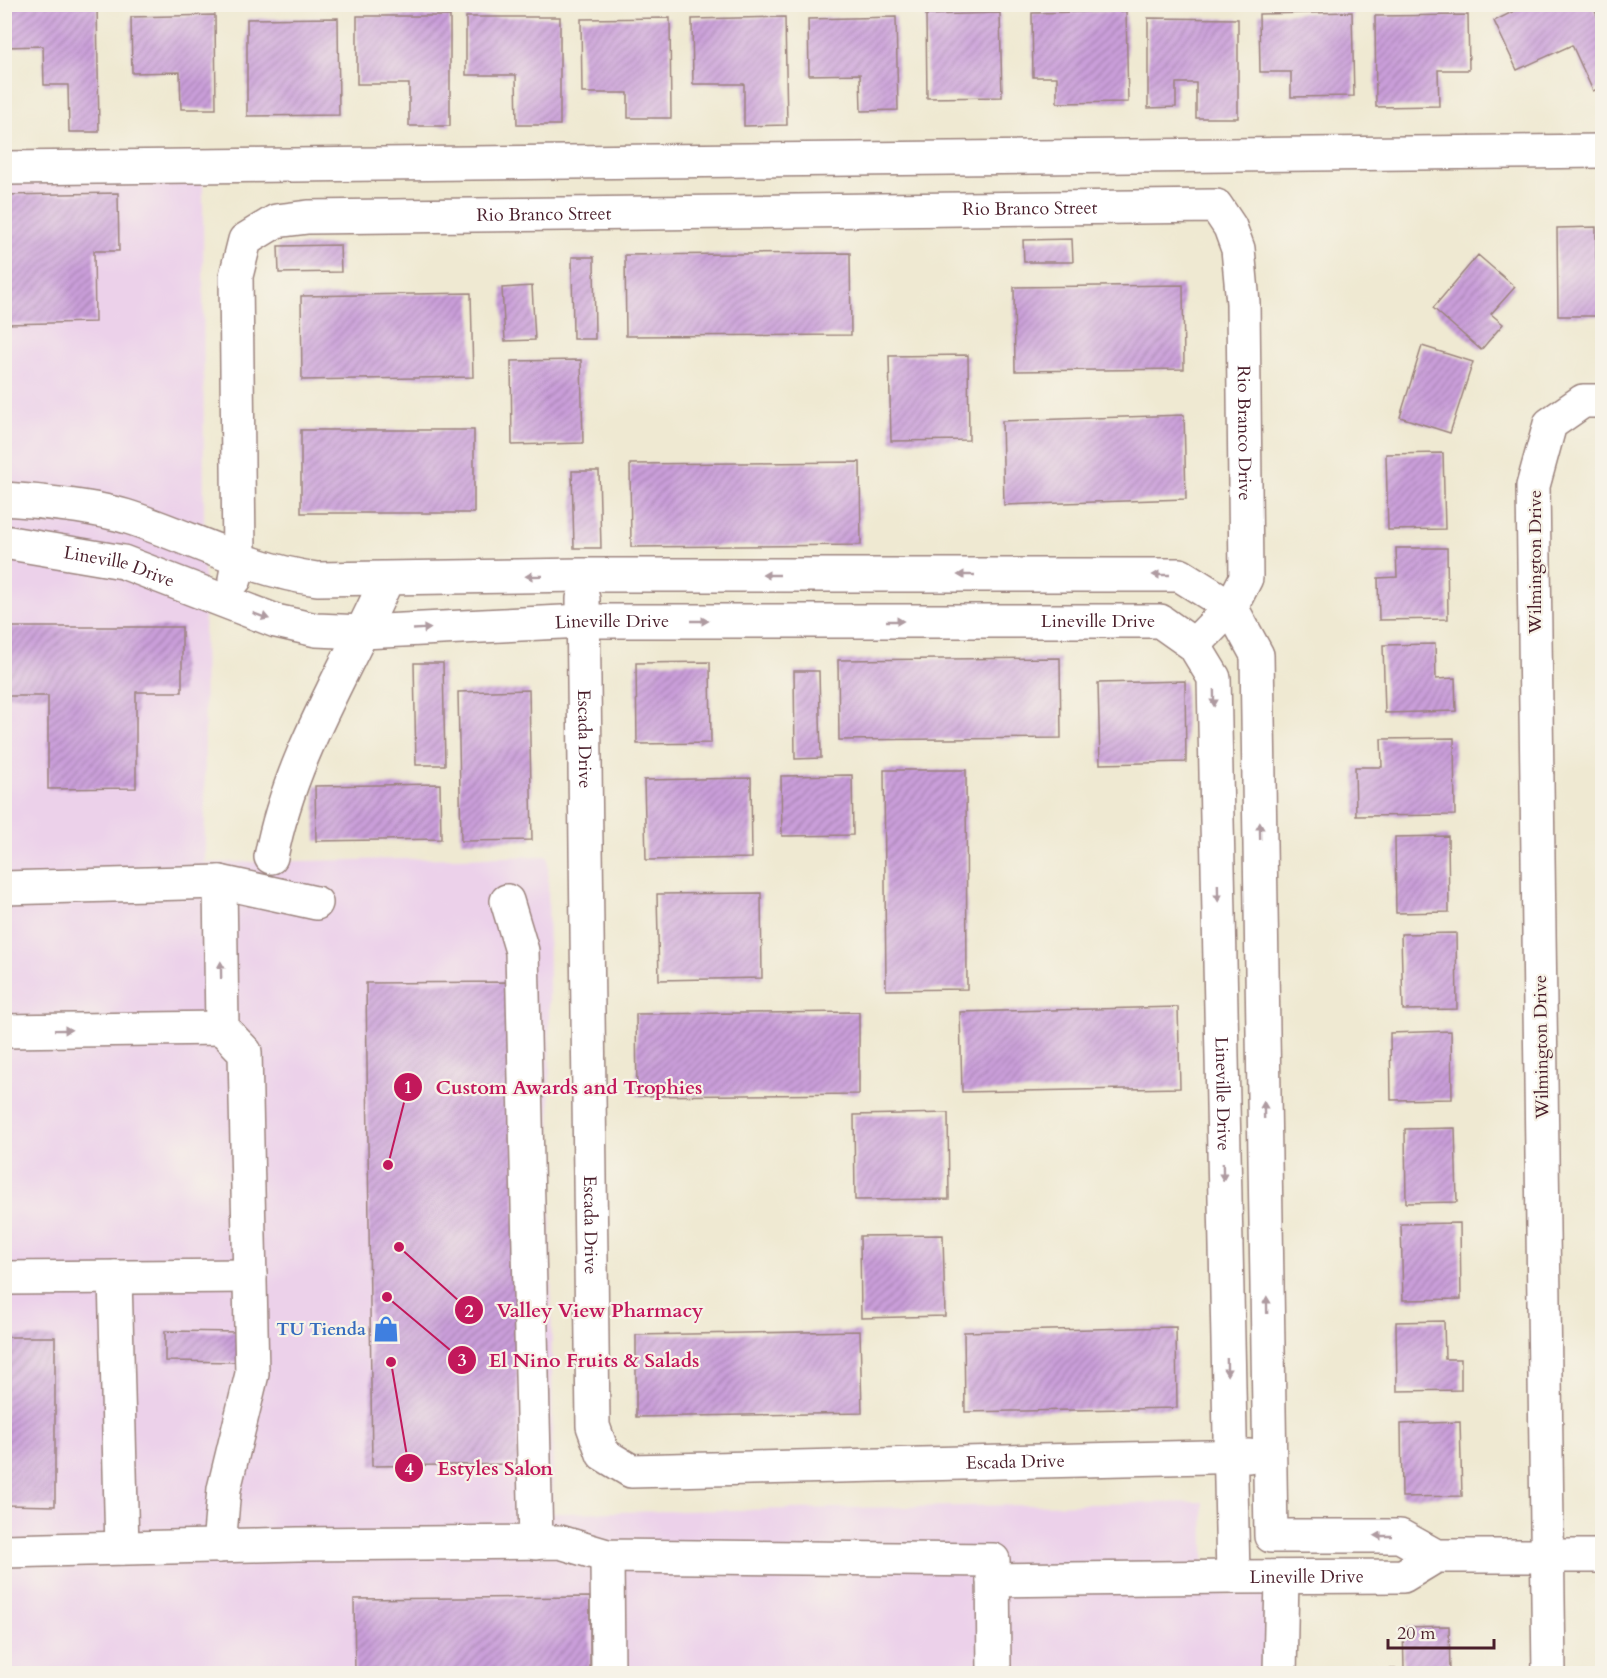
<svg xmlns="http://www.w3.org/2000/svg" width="1607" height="1678" font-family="Cardo,serif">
<defs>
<pattern id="building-hatch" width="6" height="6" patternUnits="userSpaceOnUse" patternTransform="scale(1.5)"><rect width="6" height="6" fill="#ca9fda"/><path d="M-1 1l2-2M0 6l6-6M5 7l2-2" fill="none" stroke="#a681b1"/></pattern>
</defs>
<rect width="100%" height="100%" fill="#f7f3e8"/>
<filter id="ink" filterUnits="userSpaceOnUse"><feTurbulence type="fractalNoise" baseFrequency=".0167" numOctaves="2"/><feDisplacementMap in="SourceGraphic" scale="12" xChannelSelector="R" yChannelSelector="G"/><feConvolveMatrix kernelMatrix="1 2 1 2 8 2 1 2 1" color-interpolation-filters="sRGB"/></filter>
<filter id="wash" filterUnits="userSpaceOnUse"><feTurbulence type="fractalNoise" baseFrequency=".008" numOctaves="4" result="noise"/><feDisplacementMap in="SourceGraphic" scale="24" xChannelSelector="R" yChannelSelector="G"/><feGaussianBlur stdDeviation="1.35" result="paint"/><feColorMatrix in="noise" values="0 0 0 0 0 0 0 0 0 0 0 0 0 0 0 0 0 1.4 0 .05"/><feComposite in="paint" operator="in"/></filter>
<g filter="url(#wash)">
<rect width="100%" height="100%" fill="#efe9d2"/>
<path fill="#ecd1ea" d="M203,180l2,683 343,-7 5,657 650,-11 2,92 86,-1 1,80h-1287l-1,-1491z"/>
<g id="blocks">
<path fill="url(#building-hatch)" d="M4,4h93l2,128h-30l-1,-47h-24l-1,-39 -38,1z
M1528,4h64l10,23v60l-9,4 -21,-46 -55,25 -23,-49z
M1126,11l2,91 -71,1v-26h-24l-1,-64z
M1352,12l2,84 -63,1v-25h-31l-1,-58z
M1000,13l2,84 -75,1 -1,-83z
M215,15l1,94h-35l-1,-37 -48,1 -1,-56z
M1468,15l1,55h-31l1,36 -63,1 -1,-91z
M357,16h93v110h-41v-42h-52z
M466,17h94v108h-43l-1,-50h-50z
M785,17l2,108 -43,1v-42h-51l-1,-65z
M896,17l2,93 -37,1 -1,-37 -51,1 -1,-56z
M338,18l1,97 -92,1v-97z
M670,18l1,100h-43v-25h-46l-1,-74z
M1148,18l90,1v99h-42v-35h-20v24l-28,1z
M118,193l1,58h-25l1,71 -90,2 -1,-129z
M1596,227v32h6v57h-44l-1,-88z
M1072,239l1,23h-49l-1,-22z
M340,245l1,27 -62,1 -1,-27z
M850,253l1,82 -225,1 -1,-81z
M1478,255l37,32 -24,27 12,10 -22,26 -48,-42z
M572,257h22l1,82h-22z
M1183,285l1,84 -169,2 -1,-84z
M532,286l3,54 -30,1 -3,-53z
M471,293l2,84 -171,3 -1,-84z
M1422,346l51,16 -23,71 -50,-16z
M968,355l1,85 -78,1 -2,-85z
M581,360l2,83 -71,2 -1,-84z
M1184,415l2,84 -182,6 -2,-84z
M301,430h173v83h-173z
M1443,453l2,76 -57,1 -2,-76z
M860,462l1,83 -230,2 -1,-83z
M572,471h27l2,77h-27z
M1396,548h51l1,71 -69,1 -1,-42 19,-1z
M4,627h178v65h-46v96l-88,1v-93h-44z
M1435,644l1,35 19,-1 1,33 -71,2 -2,-68z
M1060,658l1,80 -222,2 -1,-80z
M710,662l1,81 -74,1 -1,-81z
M414,663h29l2,102h-29z
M794,671h25l2,87 -26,1z
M1185,681l1,81 -86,2 -2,-81z
M529,690l3,150 -71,1 -3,-149z
M1454,738l1,77 -99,1 -1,-49h27l-1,-28z
M884,770h82l1,219 -81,1z
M852,775l1,60 -71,1 -1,-60z
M751,778l1,80 -106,2 -2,-80z
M440,784l1,55 -125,2 -1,-55z
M1448,836l1,76 -53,1 -1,-76z
M761,893l1,85 -103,2 -2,-86z
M1456,933l1,76 -54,1 -2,-76z
M512,982l6,482 -146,2 -6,-483z
M1178,1007l2,81 -218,4 -2,-80z
M859,1012v82l-222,2 -1,-82z
M1451,1031l1,68 -61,1 -1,-67z
M948,1113l1,86 -94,1 -1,-85z
M1455,1128l2,74 -51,1 -1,-74z
M1460,1223l1,76 -58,1 -2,-76z
M943,1235l2,81 -84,2 -1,-82z
M1444,1321l1,38h16v31l-64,1 -1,-69z
M1176,1327l1,81 -212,4 -1,-80z
M165,1331l75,1v30l-75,-1z
M860,1331l2,82 -226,4v-82z
M5,1337h50v169l-50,-1z
M1460,1422l2,74 -60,1 -1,-73z
M590,1597v77h-235l-1,-75z
M1449,1626l1,48h-61v-5h15l-1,-42z"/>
</g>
</g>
<g filter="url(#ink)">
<use href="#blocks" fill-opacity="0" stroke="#9c847e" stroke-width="1.5"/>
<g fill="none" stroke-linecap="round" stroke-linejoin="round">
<g stroke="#9c847e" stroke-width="36">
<g id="minor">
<path d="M4,168l1598,-17"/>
<path d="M4,499c36,2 94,8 127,19 61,20 122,53 186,61l266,-4h597l51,32 26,48 14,881h129l36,20h166"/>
<path id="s1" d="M4,542l119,20 153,59 40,9 47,2 220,-11h577l34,24 20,33 19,899 170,-1 33,-20"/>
<path id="s2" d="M235,579l4,-21 -3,-282 9,-36 31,-19 32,-4 908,-11 14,21 8,22 5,54 3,275 -15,29 -37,38"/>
<path id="s3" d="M583,599l10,827 10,28 28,17 618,-15"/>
<path d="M271,857c19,-100 75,-186 116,-278"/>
<path d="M4,888l216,-6 96,21"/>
<path d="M507,901l15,50 14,592"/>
<path d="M4,1031l218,-3"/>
<path d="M115,1277l7,271"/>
<path d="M4,1278l246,-2"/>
<path d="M219,1546l5,-57 28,-115 -7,-322 -23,-24 -2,-146"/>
<path d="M4,1551l294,-7 262,-2 47,14 386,4 1,114"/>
<path d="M607,1556l1,118"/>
<path d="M993,1580l240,-3"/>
<path d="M1280,1674l2,-97"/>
<path d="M1549,1674l-16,-1188 17,-62 33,-23h19"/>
</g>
</g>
<use href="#minor" stroke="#fff" stroke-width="33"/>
</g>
<defs><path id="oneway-solid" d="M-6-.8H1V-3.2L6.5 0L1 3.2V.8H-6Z" transform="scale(1.5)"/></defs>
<g fill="#ae9aa0">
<use href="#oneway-solid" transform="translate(771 575) rotate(-180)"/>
<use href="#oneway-solid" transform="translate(966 575) rotate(180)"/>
<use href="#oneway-solid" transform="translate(1161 575) rotate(180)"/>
<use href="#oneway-solid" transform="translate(534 576) rotate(179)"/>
<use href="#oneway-solid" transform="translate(261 616) rotate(20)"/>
<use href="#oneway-solid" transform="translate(700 621)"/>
<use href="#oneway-solid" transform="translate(895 621)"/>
<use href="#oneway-solid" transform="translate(422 629) rotate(-3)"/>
<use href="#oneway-solid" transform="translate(1214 698) rotate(89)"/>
<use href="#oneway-solid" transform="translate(1260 831) rotate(-91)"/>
<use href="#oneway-solid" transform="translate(1218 893) rotate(89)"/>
<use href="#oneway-solid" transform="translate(221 970) rotate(-91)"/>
<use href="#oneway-solid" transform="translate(63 1030) rotate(-1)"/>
<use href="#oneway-solid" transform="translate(1264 1110) rotate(-91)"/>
<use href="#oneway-solid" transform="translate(1223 1172) rotate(89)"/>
<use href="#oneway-solid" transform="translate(1267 1305) rotate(-91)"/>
<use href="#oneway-solid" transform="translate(1227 1367) rotate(89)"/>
<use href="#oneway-solid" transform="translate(1383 1536) rotate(-180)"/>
</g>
</g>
<defs>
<g id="shop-bare" transform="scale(2.07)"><path d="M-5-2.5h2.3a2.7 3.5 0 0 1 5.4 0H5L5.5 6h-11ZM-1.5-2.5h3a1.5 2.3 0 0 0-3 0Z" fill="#3f7fe0" stroke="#f7f3e8" stroke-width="2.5" paint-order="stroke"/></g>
</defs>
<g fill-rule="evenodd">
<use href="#shop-bare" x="386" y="1329"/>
</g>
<g text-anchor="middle" stroke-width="4.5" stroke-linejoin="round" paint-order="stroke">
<g font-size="18" fill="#4a1f2b" stroke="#f7f3e8">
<text dy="6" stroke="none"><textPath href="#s2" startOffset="1131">Rio Branco Street</textPath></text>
<text dy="6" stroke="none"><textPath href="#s2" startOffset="645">Rio Branco Street</textPath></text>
<text dy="6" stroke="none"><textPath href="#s2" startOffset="1550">Rio Branco Drive</textPath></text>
<text transform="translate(1535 562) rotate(-90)" y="6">Wilmington Drive</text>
<text dy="6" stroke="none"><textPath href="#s1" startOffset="118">Lineville Drive</textPath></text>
<text dy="6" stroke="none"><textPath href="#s1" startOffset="622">Lineville Drive</textPath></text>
<text dy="6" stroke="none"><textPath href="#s1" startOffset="1108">Lineville Drive</textPath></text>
<text dy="6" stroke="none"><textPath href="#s3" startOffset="140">Escada Drive</textPath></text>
<text transform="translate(1541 1047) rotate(-91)" y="6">Wilmington Drive</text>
<text dy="6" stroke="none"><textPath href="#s1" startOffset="1666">Lineville Drive</textPath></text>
<text dy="6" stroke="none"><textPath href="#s3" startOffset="626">Escada Drive</textPath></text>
<text dy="6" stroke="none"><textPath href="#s3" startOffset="1274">Escada Drive</textPath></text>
<text dy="6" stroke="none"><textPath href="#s1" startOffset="2223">Lineville Drive</textPath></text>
</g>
<g font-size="18" font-weight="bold" fill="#366cbe" stroke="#f7f3e8" text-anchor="end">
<text x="366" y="1335">TU Tienda</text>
</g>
</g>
<path fill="none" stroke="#c2185b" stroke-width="2" d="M388 1165L408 1087M399 1247L469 1310M387 1297L462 1360M391 1362L409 1468"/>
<g fill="#c2185b" stroke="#f7f3e8" stroke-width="2">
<circle cx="388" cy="1165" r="6"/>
<circle cx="399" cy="1247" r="6"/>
<circle cx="387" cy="1297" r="6"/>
<circle cx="391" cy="1362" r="6"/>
<circle cx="408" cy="1087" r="15"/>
<circle cx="469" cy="1310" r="15"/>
<circle cx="462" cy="1360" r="15"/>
<circle cx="409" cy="1468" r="15"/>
</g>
<g font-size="18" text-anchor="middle" font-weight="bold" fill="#fff">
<text x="408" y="1093">1</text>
<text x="469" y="1317">2</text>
<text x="462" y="1366">3</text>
<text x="409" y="1475">4</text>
</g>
<g font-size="20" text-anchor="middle" font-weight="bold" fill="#c2185b" stroke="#f7f3e8" stroke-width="4.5" stroke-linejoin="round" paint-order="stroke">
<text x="569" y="1094">Custom Awards and Trophies</text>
<text x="600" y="1317">Valley View Pharmacy</text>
<text x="594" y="1367">El Nino Fruits &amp; Salads</text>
<text x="495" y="1475">Estyles Salon</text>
</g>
<rect width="1607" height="1678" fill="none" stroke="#f7f3e8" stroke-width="24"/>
<path d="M1388 1639v9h106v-9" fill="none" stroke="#4a1f2b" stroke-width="3"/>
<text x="1397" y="1639" font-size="18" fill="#4a1f2b" stroke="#f7f3e8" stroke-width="4.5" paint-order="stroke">20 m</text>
</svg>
